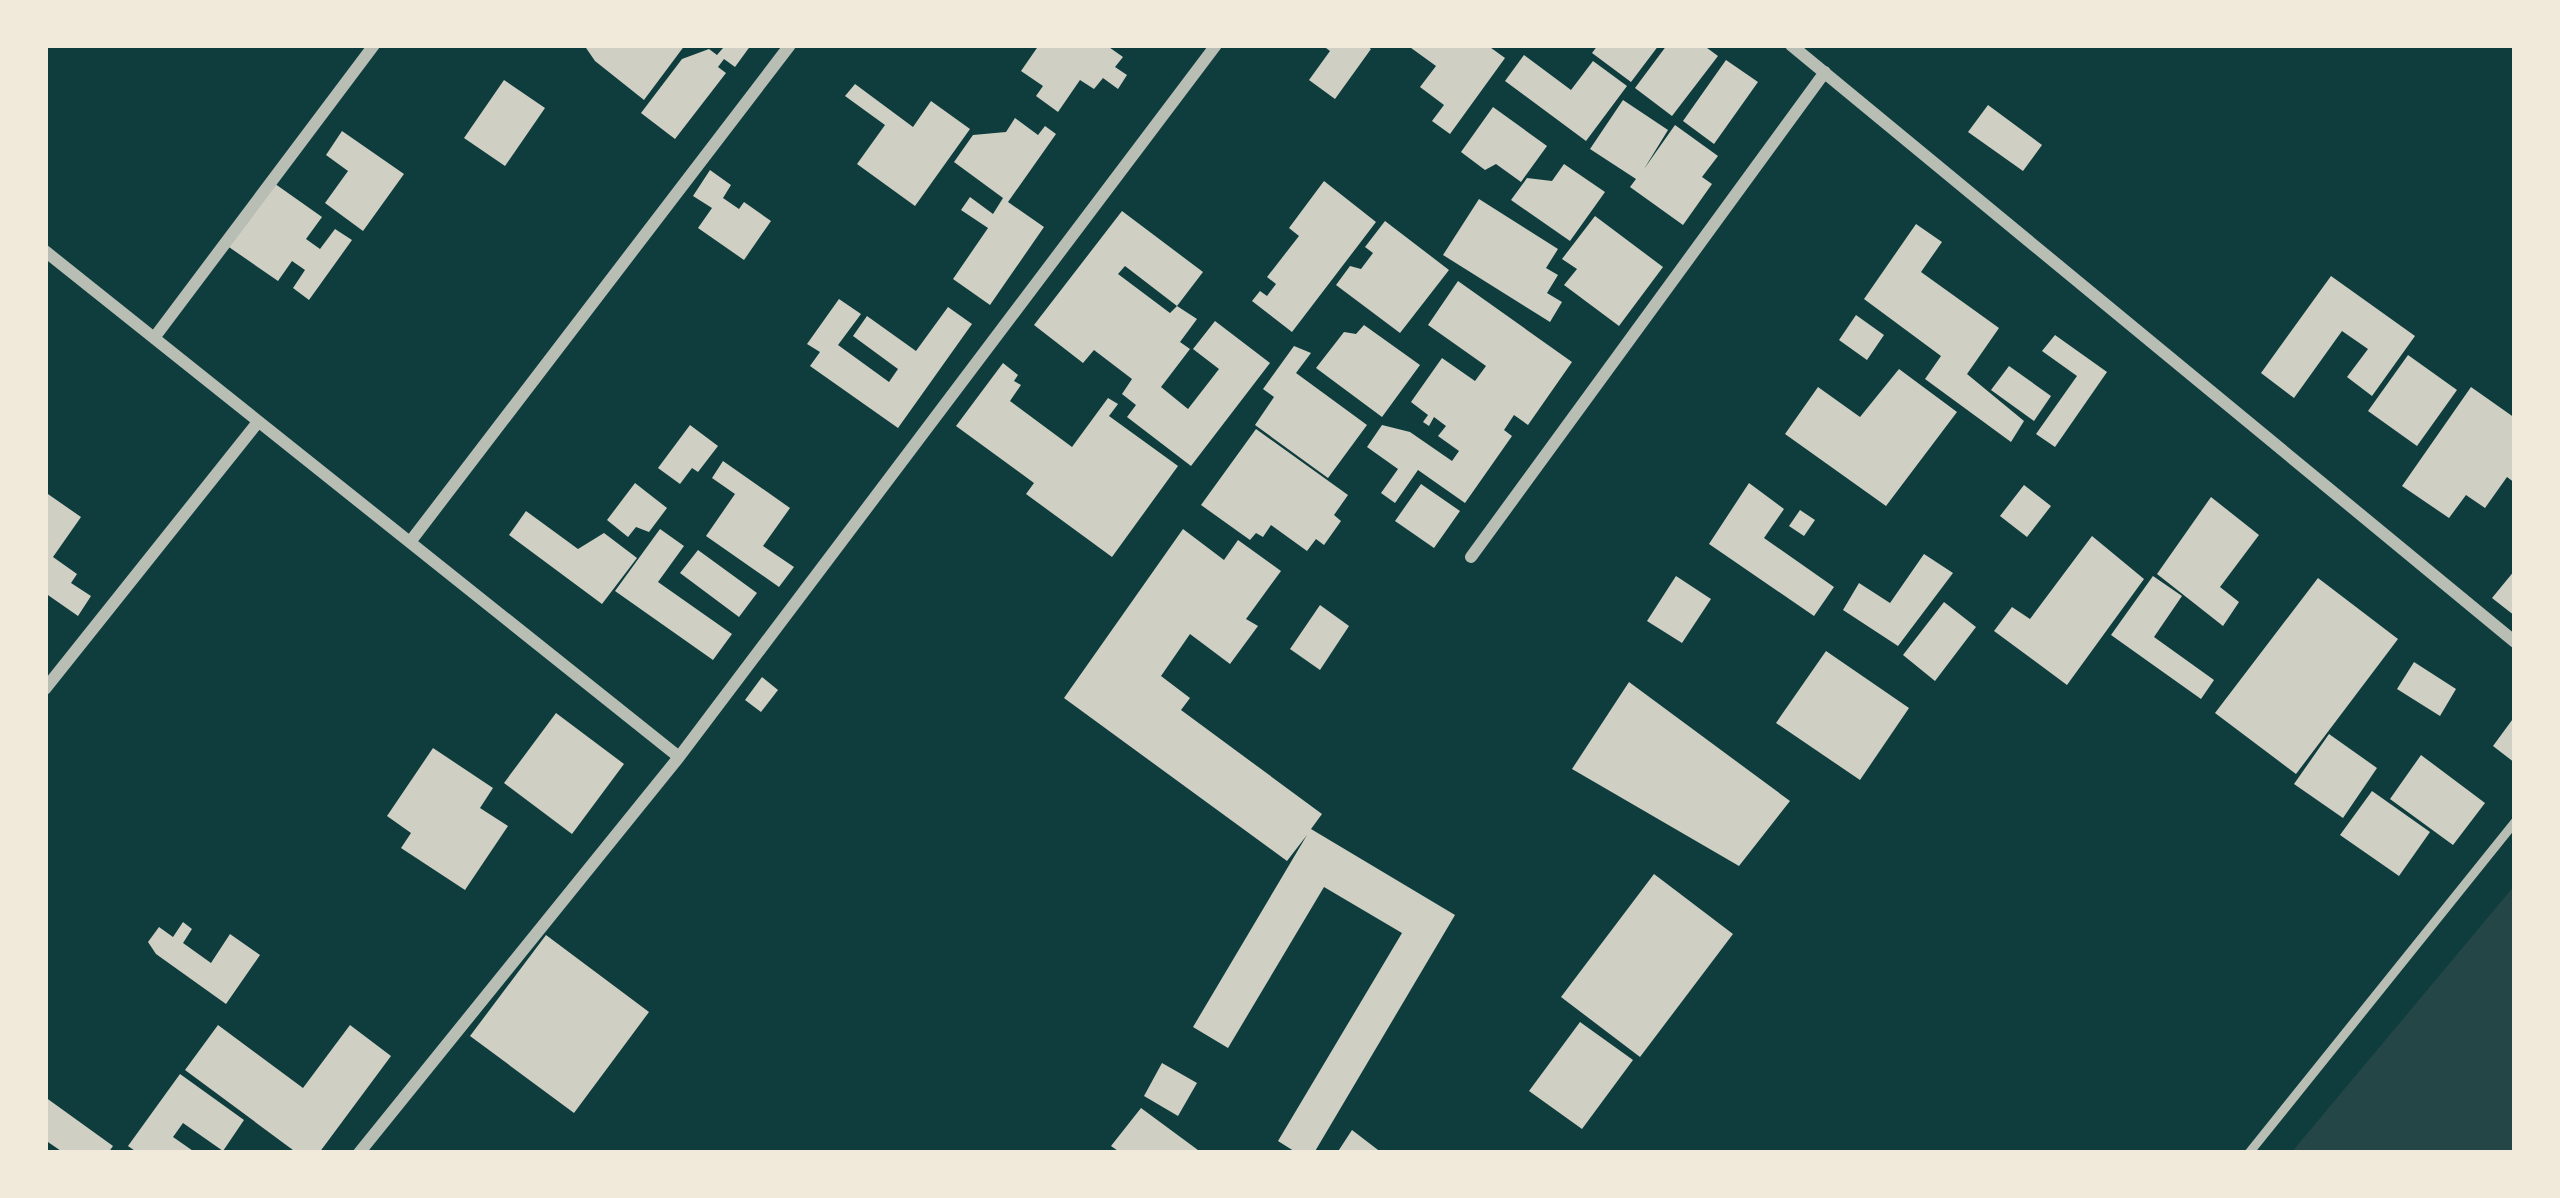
<svg xmlns="http://www.w3.org/2000/svg" width="2560" height="1198" font-family="Montserrat,sans-serif">
<rect width="100%" height="100%" fill="#0f3d3e"/>
<path fill="#244646" d="M2515,885v268h-224z"/>
<path fill="#cfcfc3" fill-rule="evenodd" d="M584,45h101l-41,55 -49,-39z
M719,45h32l-16,22 -11,-8 -6,8 8,6 -51,66 -34,-26 41,-54 27,-10 8,6 6,-7z
M1039,45h67l17,12 -8,10 12,8 -9,14 -15,-11 -9,11 -14,-9 -22,32 -22,-16 7,-10 -22,-15z
M1322,45h43l6,4 -36,50 -26,-19 21,-29z
M1407,45h80l18,13 -55,76 -18,-13 12,-16 -24,-18 16,-21z
M1598,45h61l-28,37 -39,-29z
M1667,45h36l15,11 -46,60 -37,-28z
M1524,55l47,35 22,-29 34,25 -41,55 -81,-60z
M1726,60l32,22 -44,62 -31,-23z
M504,80l41,28 -40,58 -41,-28z
M855,84l58,43 18,-26 39,28 -55,77 -58,-42 28,-39 -40,-29z
M1623,100l45,30 -24,39 31,-44 43,31 -16,21 10,7 -29,41 -53,-38 6,-8 -46,-30z
M1988,105l54,40 -19,26 -55,-39z
M1493,107l54,39 -26,36 -25,-18 -11,6 -24,-18z
M1015,118l23,17 7,-9 11,8 -48,68 36,25 -54,78 -37,-26 35,-51 -27,-18 9,-13 23,17 10,-16 -49,-36 19,-27 33,-3z
M342,131l62,43 -41,57 -38,-28 23,-32 -22,-16z
M1564,164l41,28 -35,49 -59,-41 16,-22 25,3z
M710,170l21,15 -8,13 16,11 5,-7 27,19 -27,39 -46,-32 14,-20 -19,-12z
M271,181l51,36 -16,22 14,10 15,-20 17,11 -43,60 -16,-12 12,-18 -13,-9 -14,20 -52,-36z
M1324,181l52,41 -84,110 -40,-31 8,-10 7,5 9,-12 -9,-7 32,-41 -10,-8z
M1479,199l79,50 -12,19 12,7 -11,18 15,9 -12,20 -107,-67z
M1122,211l81,61 -26,34 20,13 -17,23 10,7 -29,38 27,22 31,-40 -26,-20 22,-28 55,42 -79,103 -64,-49 9,-12 -14,-11 10,-15 -38,-29 -11,13 -49,-38zM1125,266l52,40 -7,7 -52,-39z
M1595,216l68,51 -44,59 -55,-41 13,-16 -15,-10z
M1385,221l64,49 -49,63 -64,-48 14,-19 11,3 12,-16 -8,-6z
M1916,224l26,18 -21,30 78,56 -32,46 57,47 -13,21 -86,-63 16,-23 -77,-57z
M2331,276l84,60 -43,60 -25,-19 21,-28 -26,-18 -48,67 -33,-25z
M1458,281l114,81 -44,63 -14,-10 -10,15 8,6 -47,67 -47,-33 -23,33 -14,-10 17,-24 -31,-22 15,-22 28,7 42,29 7,-10 -21,-15 8,-10 -12,-9 -5,9 -6,-4 5,-7 -17,-13 31,-44 33,23 11,-15 -58,-41z
M839,299l22,15 -23,31 51,37 9,-13 -45,-33 14,-20 49,35 32,-44 24,17 -74,104 -88,-62 10,-14 -13,-8z
M1856,315l28,20 -17,25 -28,-20z
M1364,325l56,40 -38,52 -66,-49 28,-36 12,2z
M2055,335l52,37 -52,75 -19,-13 41,-58 -35,-25z
M1294,346l17,7 -15,20 71,52 -39,53 -73,-53 19,-28 -11,-8z
M2408,355l49,35 -40,56 -49,-35z
M1003,363l15,12 -4,6 7,4 -11,16 62,46 36,-49 10,6 -9,12 69,50 -66,91 -86,-63 8,-11 -78,-57z
M2009,366l42,30 -17,25 -43,-31z
M1899,369l58,43 -71,94 -101,-72 33,-47 42,30z
M2471,387l44,31v65l-8,-6 -22,31 -19,-13 -17,23 -47,-32z
M690,425l28,21 -20,26 -6,-4 -12,16 -22,-16z
M1256,429l92,66 -14,20 7,6 -17,24 -8,-6 -9,12 -36,-26 -8,12 -7,-4 -6,7 -49,-35z
M723,461l67,47 -27,38 31,21 -15,20 -73,-51 29,-42 -23,-16z
M635,483l32,25 -18,24 -13,-5 -8,10 -21,-17z
M1749,483l35,26 -20,29 70,49 -20,29 -105,-72z
M1421,484l39,27 -26,37 -39,-27z
M2024,485l27,21 -24,31 -27,-21z
M45,492l36,25 -28,40 24,17 -6,9 20,13 -13,20 -33,-23z
M2211,497l48,38 -39,52 19,15 -16,24 -66,-52z
M1800,510l15,10 -11,16 -15,-10z
M526,511l52,38 26,-16 33,25 -35,46 -93,-69z
M660,529l24,17 -26,36 74,52 -19,26 -98,-69z
M1183,529l41,31 14,-20 43,31 -35,48 12,7 -28,38 -40,-30 -29,42 29,22 -9,12 141,104 -11,15 144,86 -141,238h-17l-19,-12 124,-208 -78,-46 -96,161 -35,-21 114,-192 -20,26 -223,-163z
M2092,536l52,43 -77,106 -73,-54 18,-24 18,12z
M698,550l59,43 -18,24 -59,-44z
M1924,554l29,19 -55,73 -55,-36 16,-27 31,20z
M2515,570v46l-23,-18z
M1676,576l35,23 -29,44 -35,-22z
M2153,576l29,20 -28,41 60,43 -13,19 -90,-64z
M2318,578l80,61 -102,135 -81,-61z
M1944,602l32,25 -41,54 -32,-26z
M1320,605l29,21 -29,44 -30,-21z
M1826,651l83,57 -49,72 -84,-57z
M2414,662l42,27 -16,27 -43,-27z
M762,677l16,13 -17,22 -16,-12z
M1629,682l161,119 -51,65 -167,-97z
M556,713l68,51 -52,70 -68,-51z
M2515,716v47l-22,-17z
M2329,734l48,34 -34,50 -49,-34z
M433,748l60,40 -13,20 28,18 -43,64 -64,-42 10,-15 -24,-17z
M2421,755l64,48 -32,42 -63,-46z
M2372,791l58,41 -31,44 -59,-41z
M1654,874l79,60 -93,123 -79,-60z
M183,922l9,7 -9,14 28,20 19,-29 30,21 -34,49 -70,-50 -8,-12 11,-15 14,10z
M546,935l103,77 -75,101 -104,-77z
M1580,1022l53,38 -51,69 -53,-38z
M218,1025l85,63 47,-63 41,31 -72,97h-22l-112,-83z
M1162,1063l35,20 -19,33 -34,-20z
M180,1074l64,46 -21,31 -40,-28 -10,14 23,16h-58l-10,-7z
M45,1097l68,49 -5,7h-44l-19,-13z
M1141,1108l61,45h-81l-10,-7z
M1352,1130l30,23h-45z"/>
<g fill="none" stroke-linecap="round" stroke-linejoin="round">
<path stroke="#b8beb3" stroke-width="9" d="M2249,1153l266,-331"/>
<path stroke="#b8beb3" stroke-width="12" d="M1791,45l724,597
M45,251l634,506
M154,338l220,-293
M410,542l380,-497
M1471,557l354,-485
M45,689l213,-267
M359,1153l320,-396 537,-712"/>
</g>
<rect width="2560" height="1198" fill="none" stroke="#f1e9da" stroke-width="96"/>
</svg>
